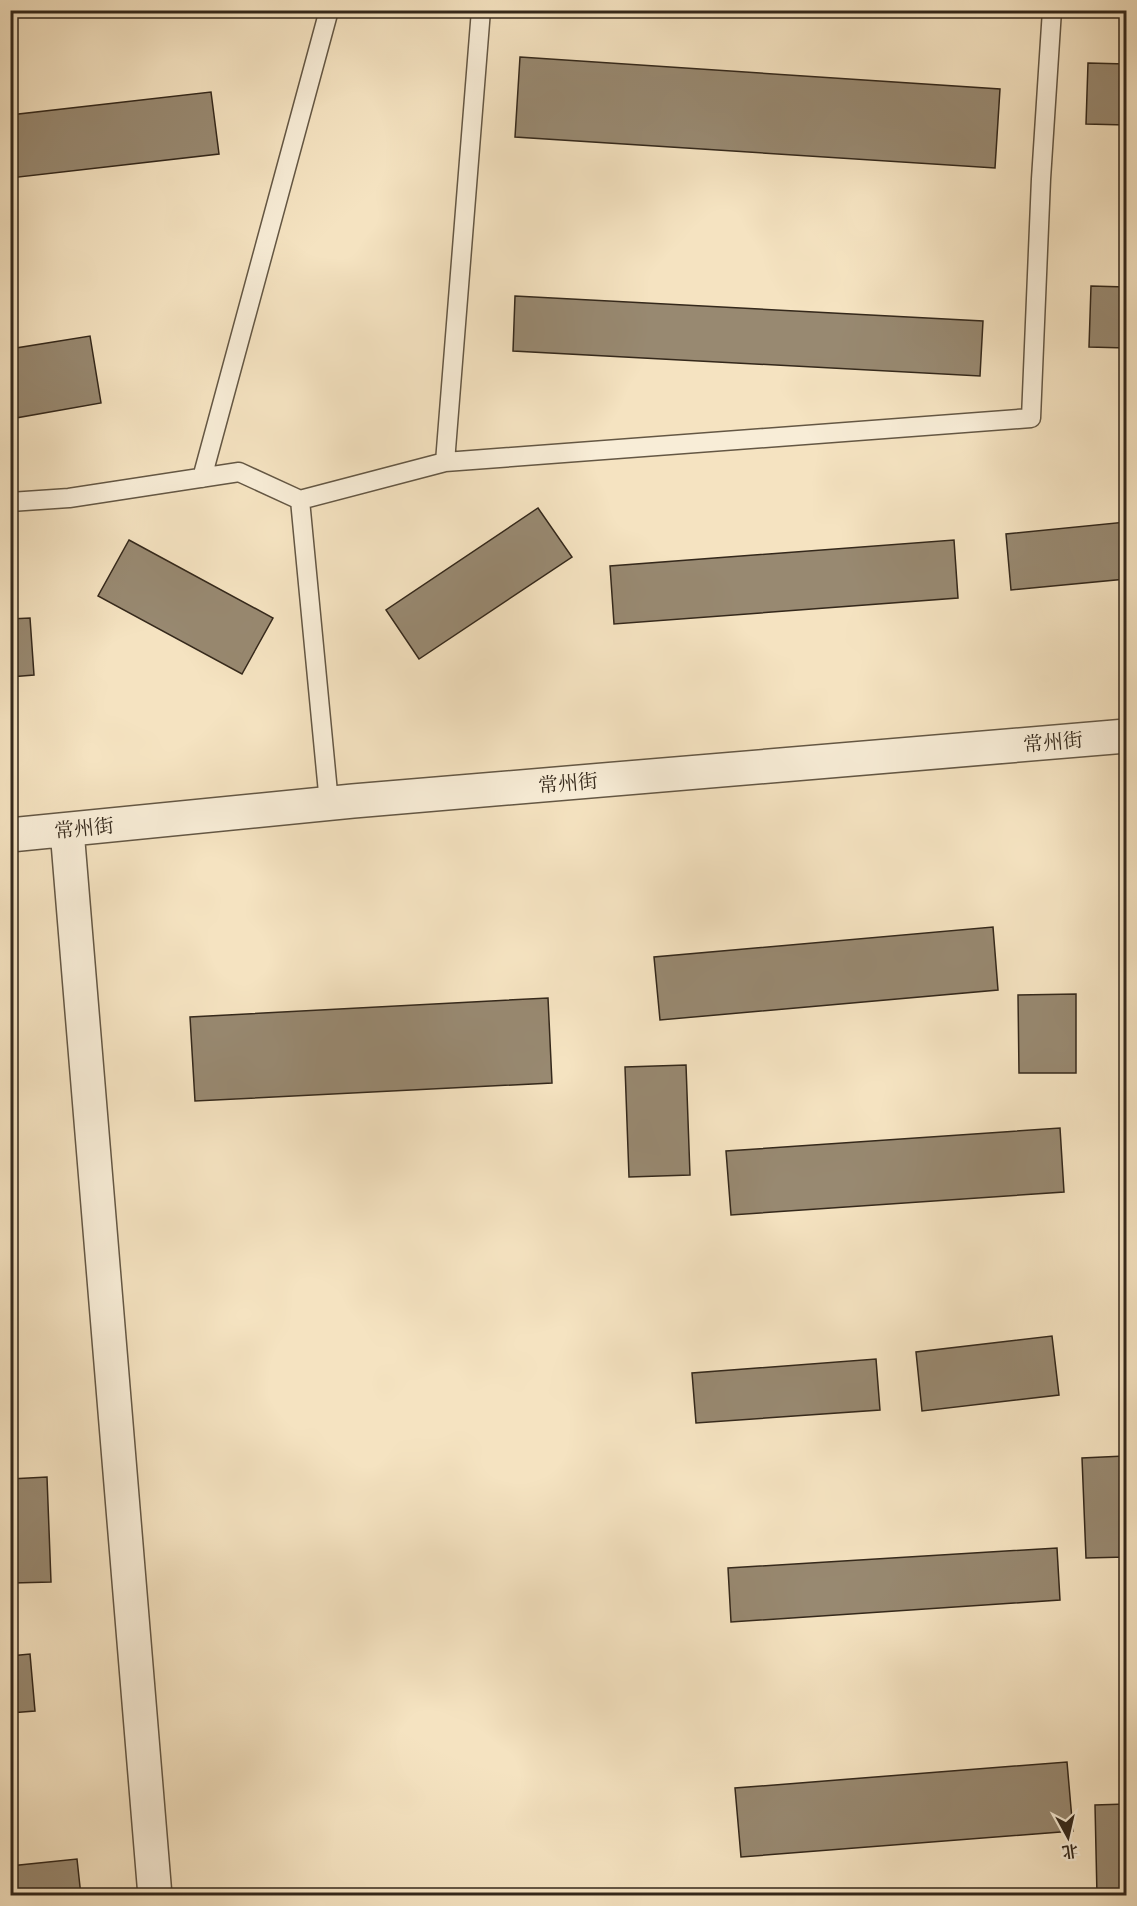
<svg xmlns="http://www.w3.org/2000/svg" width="1137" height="1906" font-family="Cardo,'Noto Serif SC',serif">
<rect width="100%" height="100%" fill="#f5e3c1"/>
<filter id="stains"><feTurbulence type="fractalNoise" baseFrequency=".00333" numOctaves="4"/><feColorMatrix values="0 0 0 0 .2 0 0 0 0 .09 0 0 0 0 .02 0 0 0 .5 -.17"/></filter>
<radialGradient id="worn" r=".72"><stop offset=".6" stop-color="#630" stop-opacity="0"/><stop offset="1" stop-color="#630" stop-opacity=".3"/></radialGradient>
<path fill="#988971" stroke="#34281b" stroke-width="1.5" d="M520,57l480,32 -5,79 -480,-31z
M1088,63l38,1v61l-40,-1z
M211,92l8,62 -209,24v-63z
M1091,286l35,1v61l-37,-1z
M515,296l468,25 -3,55 -467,-25z
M90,336l11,67 -91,16v-70z
M538,508l34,49 -153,102 -33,-49z
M1126,522v57l-115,11 -5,-56z
M129,540l144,78 -31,56 -144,-78z
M954,540l4,58 -344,26 -4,-58z
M30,618l4,57 -24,2v-58z
M993,927l5,63 -338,30 -6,-63z
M1076,994v79h-57l-1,-78z
M548,998l4,85 -357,18 -5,-84z
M686,1065l4,110 -61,2 -4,-110z
M1060,1128l4,64 -333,23 -5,-64z
M1052,1336l7,59 -137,16 -6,-59z
M876,1359l4,51 -184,13 -4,-50z
M1124,1456l2,101 -40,1 -4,-100z
M47,1477l4,105 -38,1 -3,-104z
M1057,1548l3,52 -329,22 -3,-54z
M30,1654l5,57 -25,2v-57z
M1067,1762l6,69 -332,26 -6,-69z
M1126,1804v92h-29l-2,-91z
M77,1859l4,37h-71v-30z"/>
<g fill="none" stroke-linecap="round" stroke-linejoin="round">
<g stroke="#645744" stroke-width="21">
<path id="service" d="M445,462l586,-44 10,-239 11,-169
M202,478l127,-468
M300,500l145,-38 36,-452
M10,502l59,-4 170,-26 61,28 29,303"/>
</g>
<g stroke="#645744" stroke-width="36">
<path id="minor" d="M67,830l88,1066
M10,835l343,-34 773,-65"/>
</g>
<use href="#service" stroke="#f8edd7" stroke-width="18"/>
<use href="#minor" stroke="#f8edd7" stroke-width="33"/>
</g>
<g text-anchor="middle" stroke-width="4.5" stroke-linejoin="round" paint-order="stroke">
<g font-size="20" fill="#34281b" stroke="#f8edd7">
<text transform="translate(1053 742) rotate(-5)" y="7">常州街</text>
<text transform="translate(568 783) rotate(-5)" y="7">常州街</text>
<text transform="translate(84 828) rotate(-6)" y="7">常州街</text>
</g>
</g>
<rect width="1137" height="1906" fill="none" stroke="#f5e3c1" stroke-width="36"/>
<rect x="12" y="12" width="1113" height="1882" fill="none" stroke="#34281b" stroke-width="3"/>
<rect x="18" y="18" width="1101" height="1870" fill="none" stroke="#34281b" stroke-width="1.5"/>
<g transform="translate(1068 1837) rotate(172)" stroke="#f8edd7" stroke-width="4.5" paint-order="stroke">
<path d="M0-4.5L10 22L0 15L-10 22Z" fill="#34281b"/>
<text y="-9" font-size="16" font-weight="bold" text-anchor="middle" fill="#34281b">北</text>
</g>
<rect width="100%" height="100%" filter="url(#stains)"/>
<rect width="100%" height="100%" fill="url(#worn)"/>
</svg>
